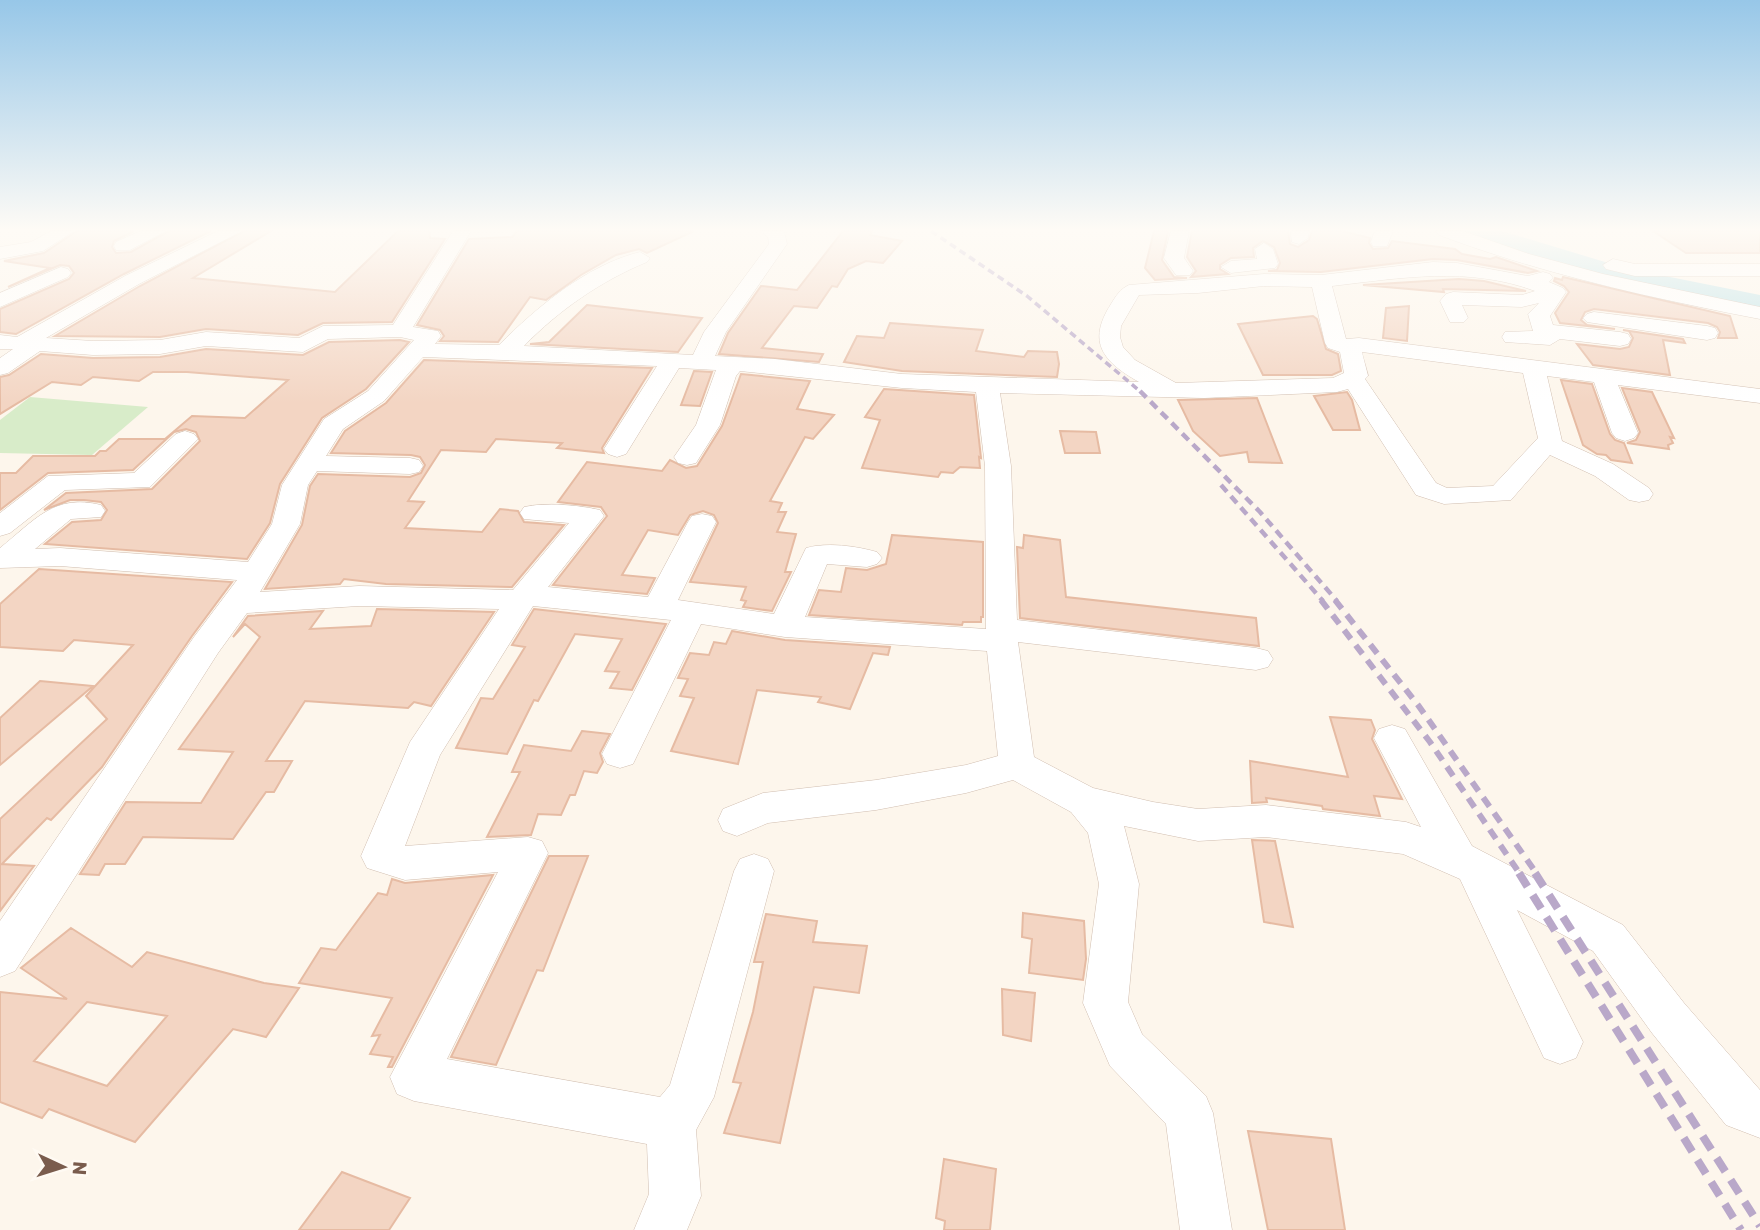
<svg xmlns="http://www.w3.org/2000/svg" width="1760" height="1230" font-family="Rubik,sans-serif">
<rect width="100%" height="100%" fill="#fdf6ec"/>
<path fill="#d8ecc9" d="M30,397l118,10 -56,48 -92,-2v-33z"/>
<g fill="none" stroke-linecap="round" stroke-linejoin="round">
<path fill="#bfe3e8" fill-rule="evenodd" d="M1457,231h45l123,37 135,27v20l-152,-32 -147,-46z"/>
</g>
<path fill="#f3d5c3" stroke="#e6bba3" stroke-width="2" fill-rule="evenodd" d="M77,231h57l-20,10 -2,6 4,6 15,-1 38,-21h42l-87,43 -108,60 -16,-2v-23l69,-30 5,-6 -5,-7 -9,-1 -52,22 42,-19 -46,-7 40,-8z
M244,231h27l-78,47 142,14 63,-61h31l1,7 15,1 -53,83 -69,1 -25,12 -92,-6 -46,8 -105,-1 85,-50z
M517,231h177l-47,22 -8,-4 -23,6 -35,20 -35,25 -16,-3 -32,45 -58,-1 4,-5 -4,-6 -23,-5 52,-86 43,-2z
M843,231h29l-2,4 32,6 -19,22 -17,-2 -18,8 -11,18 -5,-1 -15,22 -23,-2 -32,42 61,6 -4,8 -100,-8 9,-21 33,-47 36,4z
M1154,231h14l-6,29 12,17 13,1 -32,2 -10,-12z
M1192,231h96l2,13 8,3 11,-7 3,-9h30l28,7 -1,5 4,6 15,-1 4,-7 63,8 7,5 28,5 6,-2 41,14 -9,2 -71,-13 -24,-1 -112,13 -53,-1 9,-1 3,-7 -6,-16 -11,-6 -10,7 1,9 -23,1 -11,7v4l8,5 -37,3 5,-6 -9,-14z
M1653,231h107v22h-74z
M1563,277l167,39 7,22h-19l2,-6 -3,-5 -9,-4 -114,-14 -9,3 -4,8 6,5 28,4 -55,-6 -5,-10 14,-21 -5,-6 -10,-5 1,-3 7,2z
M1459,279l25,2 42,10 -83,-2 1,3 -81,-7z
M587,305l115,13 -24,34 -148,-8 19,-2z
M1409,306l-2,35 -24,-3 3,-30z
M1313,316l4,3 9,30 12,5 3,17 -9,4h-69l-25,-51z
M890,323l93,7 -7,21 48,6 4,-6 29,1 2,12 -2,13 -155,-6 -58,-9 13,-26 27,2z
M1623,330l60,9 2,4 -22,-3 7,35 -77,-10 -16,-21 43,5 9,-2 4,-9 -4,-7z
M400,340l9,2 -43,47 -44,29 -42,66 -10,39 -23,36 -202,-15 27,-22 29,-2 6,-10 -6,-8 -17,-2h-14l-26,10 22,-17 86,-4 48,-48 -4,-9 -10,-3 -12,3 -41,38 -85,3 -48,37v-37h16l17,-17h62l5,-5h6l13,-12h46l27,-23 53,2 43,-38 -101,-8h-34l-14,9 -46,-4 -12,8 -29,-3 -52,32v-37l9,-2 32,-21 52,4 67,-1 46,-8 97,6 26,-13z
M424,360l228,8 -50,80 2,5 -47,-5 5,-5 -66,-4 -10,13 -45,-2 -33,51 16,1 -19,26 77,4 18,-23 18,2 6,11 40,3 -52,62 -126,-3 -42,-5 -4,5 -75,5 37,-64 8,-39 8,-12 92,3 11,-4 4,-8 -5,-8 -9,-2 -80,-2 14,-22 41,-28z
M694,371l18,1 -12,34 -19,-1z
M741,374l69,7 -13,28 37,6 -21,24 -8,-2 -35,64 12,2 -4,9h8l-9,20 19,2 -11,38h6l-19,39 -29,-4 3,-6 -5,-1 5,-13 -56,-5 28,-59 -4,-8 -11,-4 -13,4 -12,20 -30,-5 -26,45 33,3 -8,16 -94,-9 54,-69 -6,-9 -43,-5 29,-40 75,9 8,-11 16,8 11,-2 25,-40z
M1561,380l31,4 18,50 5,6 9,3 8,20 -21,-3 -5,-5 -9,-1 -14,-9z
M1622,388l30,4 22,46 -4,-1 3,6 -5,2 1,4 -42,-6 9,-3 4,-8z
M884,389l90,6 7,63 -2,-1 1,11 -20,-1 -7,6 -12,-1 -3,5 -76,-9 18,-48 -15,-3z
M1347,392l5,8 8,30h-27l-19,-34z
M1257,398l25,65 -33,-1 -2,-10 -27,4 -27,-25 -15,-31z
M1060,431l36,1 4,21h-35z
M892,535l91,7v75h-2v5h-18l-1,3 -153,-10 10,-25 22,2 5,-24 21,2 19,-6z
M1024,535l36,5 6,57 190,21 3,28 -239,-28 -3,-71 6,1z
M39,569l193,13 -40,54 -90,131 -51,53 -4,-2 -45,46 32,2 -34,45v-92l107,-100 -21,-23 47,-51 -59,-5 -11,11 -63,-4v-43z
M377,609l117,3 -63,94 -17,-4 -6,6 -103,-7 -39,60h26l-18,31h-8l-33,47 -90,-2 -18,27h-20l-6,11 -19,-1 46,-72 75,1 32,-51 -54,-3 81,-112 -15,-13 -12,13 15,-21 75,-5 -13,18 61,-3z
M534,609l132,15 -34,66 -22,-2 9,-16 -14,-1 17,-32 -47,-5 -37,67 -4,-1 -27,54 -51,-6 25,-50 12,1 32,-52 -13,-2z
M732,631l53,9 105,7 -2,8 -15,-2 -23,56 -32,-7 3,-5 -64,-7 -19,74 -67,-13 23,-53 -14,-2 8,-17 -10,-1 12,-25 19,2 5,-13 12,2z
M40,681l53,5 -93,79v-47z
M1330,717l41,3 4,10 -3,9 30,60 -28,-3 6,20 -57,-7 -1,-3 -56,-8 1,4 -15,1 -2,-42 98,16z
M582,731l28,3 -10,19 3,9 -6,11 -13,-2 -9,24h-5l-9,20 -23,-1 -7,21 -44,2 33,-65h-8l12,-27 47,6z
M1252,840l23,1 18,86 -29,-5z
M549,856h39l-45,115 -6,-1 -41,95 -45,-8z
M493,875l-101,192h-4l5,-10 -23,-3 10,-19 -8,1 20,-38 -93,-15 22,-35 15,2 42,-57 9,2 5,-16 13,4z
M1023,913l61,8 2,38 -3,21 -54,-7 3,-34 -10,-2z
M766,914l51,7 -4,21 54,4 -8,47 -45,-6 -34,156 -56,-10 17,-50 -8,-1 20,-70 10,-50h-9z
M71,928l61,39 15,-15 117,31 35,5 -33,49 -33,-8 -98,113 -86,-33 -7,9 -42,-16v-110l67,7 -46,-31zM87,1002l80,14 -60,70 -73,-25z
M1002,989l33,4 -4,48 -28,-6z
M1248,1131l83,8 14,91h-77z
M944,1159l52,10 -6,61h-46l1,-9 -9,-3z
M342,1172l68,26 -21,32h-90z"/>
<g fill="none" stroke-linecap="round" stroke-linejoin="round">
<g stroke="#d1beb0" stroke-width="1">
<path id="minor" d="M51,231h23l-31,20 -43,8v-12l31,-5z
M141,231h25l-36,19h-14l-2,-4 2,-4z
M218,231h24l-103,53 -93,54 47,3 67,-1 46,-8 93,6 24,-12 70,-1 60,-94h18l-58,96 25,4 3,5 -6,8 64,1c38,-38 88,-80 141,-93l10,6 -3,4c-46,19 -88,48 -123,84l169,9 11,-23 65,-88 -1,-7 -8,-6h24l3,13 -61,88 -11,24 60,3 127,15 237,8c-35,-20 -53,-39 -28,-78 5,-8 9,-15 18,-19l135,-11 57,1 112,-13 24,1 71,13 15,-4 7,2 3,4 -4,4 14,6 3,4 -16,24 3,9 67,7 8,2 3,5 -3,5 -8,2 -60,-7 -10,6 -45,-3 -3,-5 3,-5 28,-1 -5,-17 11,-11 -17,4 -60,-2 6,13 -4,4h-14l-10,-21 6,-7 7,-2 69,3 13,-4c-67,-25 -134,-13 -203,-5l14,53 13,-1 401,51v14l-142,-18 20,48 -4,5 -9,3 -9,-3 -4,-5 -18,-51 -47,-6 15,65 51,23 36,24 4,6 -4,6 -10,2 -10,-2 -34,-24 -45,-21 -39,45 -67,4 -28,-9 -68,-106 -11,3 -133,6 -204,-5 11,73 6,154 239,28 12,3 5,8 -5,8 -12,3 -238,-28 16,115 59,31 60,14 45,7 68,-4 140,17 15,5 -47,-89 5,-9 13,-4 13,4 67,117 151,79 61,78 76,87v48l-34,-13 -74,-92 -59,-82 -76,-41 66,132 -7,16 -16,6 -16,-6 -84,-179 -57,-25 -137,-17 -68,4 -74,-15 15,58 -11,118 14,32 64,62 7,17 19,117h-52l-14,-106 -56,-58 -27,-63 16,-119 -11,-51 -17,-21 -58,-32 -47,13 -90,17 -108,13 -31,13 -14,-5 -5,-11 5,-11 40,-16 113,-13 90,-15 32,-9 -11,-105 -202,-14 -84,-13 -68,140 -13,4 -13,-4 -5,-10 69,-134 -138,-14 -93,149 -35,91 123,-9 14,4 6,12 -101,206 213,38 10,-12 64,-214 6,-12 14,-5 14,5 6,12 -60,226 -18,33 5,66 -14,34h-53l15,-36 -2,-50 -233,-43 -17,-7 -7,-17 108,-205 -93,8 -38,-12 -6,-12 49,-114 89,-133 -140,-3 -112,7 -29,40 -203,318 -15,6v-56l194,-284 43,-57 -177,-14 -60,2v-20c34,-27 54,-55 101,-43l4,6 -4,6 -30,2 -36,30 25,-1 188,14 24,-38 10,-39 42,-66 44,-28 46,-51 -14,-3 -72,2 -25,13 -97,-6 -46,8 -67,1 -53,-4 -32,22 -8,2v-17l13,-9h-13v-14l17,2 108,-61zM1264,286l48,1 13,56 3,5 12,4 4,21 -11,5 -157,5 -41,-23 -12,-13 -3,-10 1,-11 18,-31 59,-2zM1362,352l161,21 15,65 -45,48 -46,2 -11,-5 -71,-104 3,-3zM423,357l234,9 -53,83 4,5 9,3 9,-3 53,-86 37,2 -20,55 -22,32 4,6 9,2 9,-2 24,-38 16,-49 4,-5 162,17 74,4 9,74 1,163 -181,-12 22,-53 40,3 10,-3 5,-6 -5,-6c-21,-6 -50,-10 -71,-4l-32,66 -96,-14 38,-78 -4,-6 -10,-2 -10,2 -4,6 -40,75 -100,-10 56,-71 -4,-6c-22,-5 -54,-8 -76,-3l-4,6 4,6 45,4 -56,67 -154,-4 -99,6 40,-68 8,-39 9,-14 93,3 9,-2 4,-6 -4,-6 -9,-2 -84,-2 17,-27 41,-28z
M1171,231h18l-5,27 9,13 -3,4h-14l-12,-17z
M1291,231h18l-1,7 -9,6 -7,-2z
M1375,231h18l-6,15h-14l-2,-4z
M1436,231h27l66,23 74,20 157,33v12c-109,-21 -217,-45 -321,-84z
M1264,243l9,6 5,15 -3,4 -44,5 -10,-6 10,-6 26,-2 -2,-10z
M1613,259l22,5h125v12h-125l-29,-7 -3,-4z
M61,267l7,2 3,4 -3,4 -68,30v-14z
M1594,312l113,14 8,2 3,5 -3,5 -8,2 -120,-18 -4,-4 4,-4z
M185,431l9,3 4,5 -48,48 -85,3 -55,43 -10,3v-23l48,-37 86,-3 42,-39z"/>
</g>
<use href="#minor" fill="#fff" fill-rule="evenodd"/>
<path stroke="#b9a8c9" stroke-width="3.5" stroke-dasharray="7 4.5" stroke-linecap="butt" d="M931,231l96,65 114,96"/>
<path stroke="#b9a8c9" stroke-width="4.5" stroke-dasharray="9 6" stroke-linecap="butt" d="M1140,391l120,121 77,89
M1221,485l102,116"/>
<path stroke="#b9a8c9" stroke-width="6" stroke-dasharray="11 8" stroke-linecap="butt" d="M1321,600l109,142 90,132
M1335,600l83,105 119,169"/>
<path stroke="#b9a8c9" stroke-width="8" stroke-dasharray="16 10" stroke-linecap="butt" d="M1519,873l222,357
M1535,873l225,353"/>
</g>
<linearGradient id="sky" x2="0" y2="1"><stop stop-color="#97c7e8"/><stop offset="0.57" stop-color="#fefbf6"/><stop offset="1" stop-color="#fefbf6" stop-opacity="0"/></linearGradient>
<rect width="1760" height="403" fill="url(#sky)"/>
<g transform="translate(63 1167) rotate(94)" stroke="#fffaf3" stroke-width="5" paint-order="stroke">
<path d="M0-5L12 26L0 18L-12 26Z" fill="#7a5c4d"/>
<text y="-10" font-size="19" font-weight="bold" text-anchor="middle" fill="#7a5c4d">N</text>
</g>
</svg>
